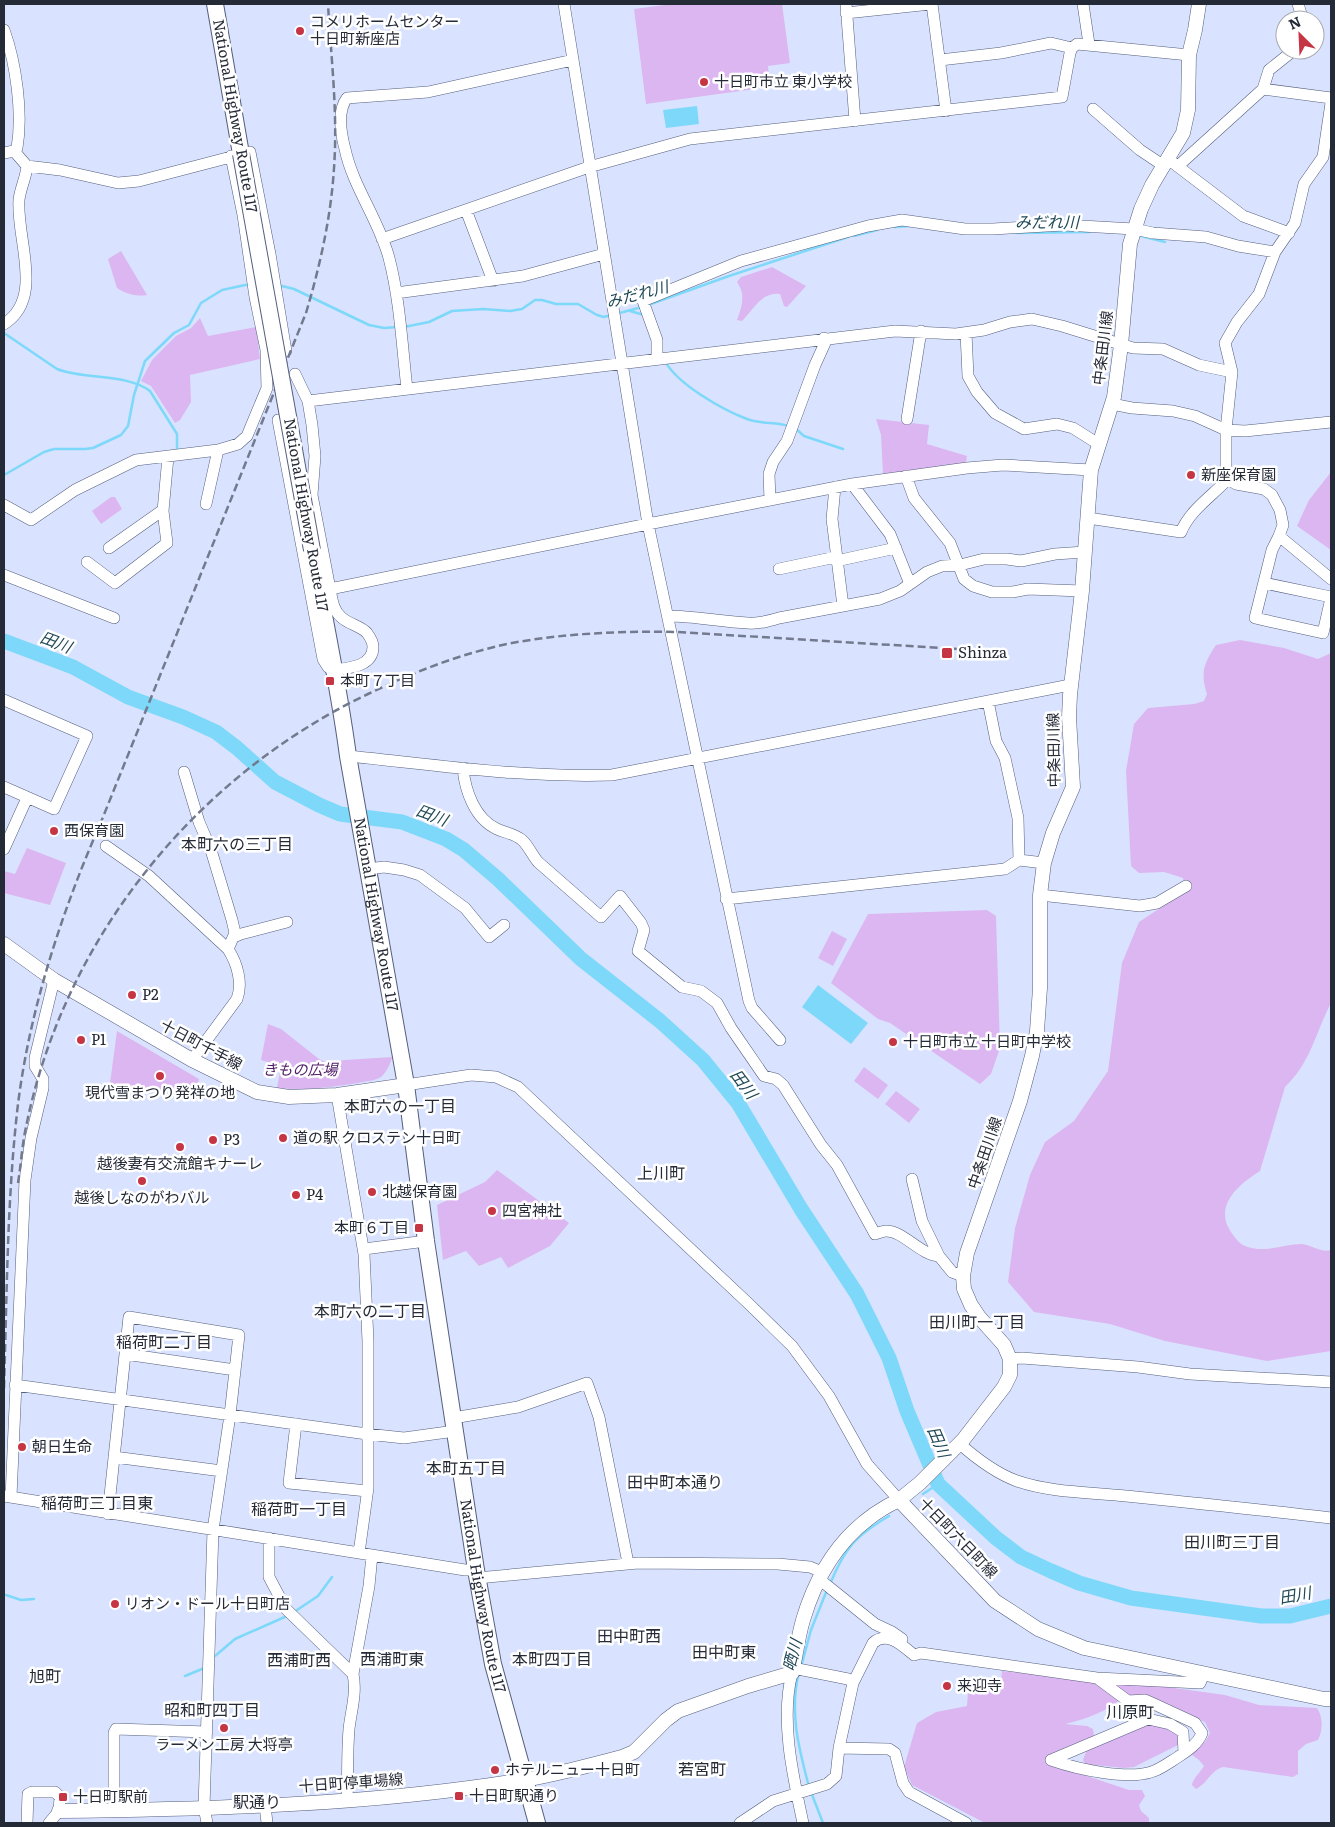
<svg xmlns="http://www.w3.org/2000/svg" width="1335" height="1827" font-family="Literata,'Noto Sans JP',serif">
<rect width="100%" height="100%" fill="#d9e3ff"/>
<path fill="#dcb6f1" d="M672,4h110l8,59 -22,3 2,21 -124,17 -12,-95z
M121,251l26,44c-10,2 -21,-1 -30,-7l-9,-29z
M772,267l34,19 -19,21 -3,-1 -4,-12c-19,-2 -26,15 -38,27l-5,-1c5,-14 9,-25 0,-38l4,-5z
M200,318l8,18 48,-9 4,32 -70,16 1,27 -11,18 -5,3 -24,-37 -10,-5 11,-21 24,-24 15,-8z
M876,419l53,6 -2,19 40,12 -1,7 -83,11 -2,-39z
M1331,472v78l-34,-24 12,-26z
M111,497h4l7,12 -21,15 -9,-13z
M1240,640l44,8 34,11 13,-6v350c-16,31 -20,59 -46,84l-25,84c-21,13 -47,35 -29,61 4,6 9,13 17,15 17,6 36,-3 54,-3 10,1 19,9 29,6v101l-64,10 -102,-20 -55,-17 -76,-12 -26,-30 7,-54 15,-53 15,-33 29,-21 34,-50 14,-108 17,-41 47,-31 -3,-13 -19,-6 -25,1 -8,-7 -5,-95 8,-47 14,-16 46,-4 10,-3 3,-7c-7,-21 -3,-31 9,-49z
M27,848l39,15 -16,42 -46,-12v-22l11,3z
M987,910l9,6 4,132 -9,26 -11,10 -90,-61 -12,-4 -47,-36 37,-69z
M832,931l15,8 -14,27 -15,-8z
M268,1024l13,5 38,30 8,4 18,-3 47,-3c-1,6 -6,16 -11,20 -6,4 -15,4 -23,6 -27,4 -53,8 -81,5l4,-22 -20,-6z
M117,1031l82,48 -4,16 -85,-12z
M864,1067l24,18 -10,14 -24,-18z
M896,1091l24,18 -11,14 -24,-19z
M497,1170l72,53 -19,23 -42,22 -7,-11 -22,9 -13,-15 -23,9 -6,-55 48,-23z
M1002,1671l54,6h39l130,18 34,10 58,3c6,8 6,23 1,32l-12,4 -8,7v23l-5,3 -70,-10c-13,4 -16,17 -27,22l-4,-4c1,-7 8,-12 12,-19l-5,-6 -11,-8 2,-4 15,-6 5,-9 -5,-11 -55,-24 -26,-2c-15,15 -38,23 -59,28l22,2 6,3 1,6 -17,17 -20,14 72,24h13l3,6 -6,9 2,6 8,7v5h-164l-73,-38 -8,-18 13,-44 19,-11 31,-6 2,-27 32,2z
M1148,1722l28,10 3,8 -1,5 -44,22 -10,1 -39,-4 -2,-4 4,-11z"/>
<path fill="#7dd8fa" d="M697,106l2,18 -33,4 -3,-18z
M818,985l50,38 -17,21 -49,-37z"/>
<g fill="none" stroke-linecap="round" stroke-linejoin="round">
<path stroke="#7dd8fa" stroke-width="2.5" d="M895,227l15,-1
M1017,233l72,-1
M1137,235l28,7
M854,236l23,-6
M278,285l16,4 75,36 15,3 14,-1
M648,305l81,-29 119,-39
M630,311l14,4
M616,314l26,-7
M404,327l25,-5 23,-11 31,-2 27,2 12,-2 13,-9h7l14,4h22l19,11 7,2 7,-2
M4,333l53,36c28,11 69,4 93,22l27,43v15
M665,361c12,23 58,49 82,58 13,5 29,3 42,7
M796,429l8,7 39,13
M4,475l40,-23 10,-3h31l8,-1 28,-13 7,-9 6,-31 11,-34 29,-28 15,-8 12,-22 21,-13 28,-6
M923,1494l15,-10
M830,1584c15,-36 25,-48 59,-68
M6,1595l15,5 13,-1
M294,1612l24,-16 14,-19
M215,1656l20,-17 52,-23
M801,1667l10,-37 16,-40
M799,1672c-10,40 0,77 10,115
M185,1676l17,-7
M811,1792l12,31"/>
<path stroke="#7dd8fa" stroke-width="15" d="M4,641l69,26 55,30 55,20 33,15 21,16 38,34 44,23 21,9 62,8 44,17 18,11 34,29 83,80 79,62 43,39 35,43 63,106 56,85 32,64 18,53 31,73 58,54 25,19 30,14 28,12 52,15 130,18h29l41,-10"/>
<g stroke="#555f7d" stroke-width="12">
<path id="minor" d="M564,4l84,520 101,477 3,7 28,32
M846,4l9,117
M932,4l14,107
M1083,4l6,40
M1298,4l5,16
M846,13l85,-9
M4,30c12,33 19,83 13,118l-3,3 -10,2
M940,60l61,-7 50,-10 21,5
M1263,89l68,9
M1331,103l-8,54 -19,27 -9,39 -20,29 -16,42 -22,28 -12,21 7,29 -6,58v42l2,7 8,5 28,5 8,6 8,15 3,15 -4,11 52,43
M1093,109l47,41 24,16
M14,151l13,15 33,4 58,13 21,-2 111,-29 20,102 16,97
M1172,162l71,54 46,17
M1178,166l85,-77 6,-19 25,-20
M466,210l27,71
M382,239l207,-72 101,-28 372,-42 8,-44 2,-5 5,-4 112,11
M396,293l127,-17 81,-22
M4,324c41,-26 12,-85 15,-124 1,-11 7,-22 8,-34
M966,333l2,43 9,16 18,21 29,16 33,-5 16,4 27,17
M657,359v-19l-14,-39 98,-40 127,-35 34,-6 63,9h28l71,-4 70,4 19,4 53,4 32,9 37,6
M295,374l13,27 4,24 3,31 -3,39 18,94
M407,389c-5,-43 -7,-89 -18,-131 -10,-38 -36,-71 -44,-109 -4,-15 -8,-38 2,-51l81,-6 145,-32
M308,401l587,-70 61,3 28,-4 26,-8 22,-3 30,7 71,22 30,1 36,16 33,7
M1112,404l20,4 41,3 22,5 31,14 19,1 86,-9
M907,419l14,-88
M278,420l45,239 5,8 5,3c15,-2 40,-3 40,-23 0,-5 -3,-10 -6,-14 -6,-7 -19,-9 -26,-16 -8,-7 -9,-18 -11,-28l318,-65 204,-40 115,-16 36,-3 88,5
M906,476l8,22 36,45 14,36 9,7 19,6h21l15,-3 54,2
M852,484l38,50 20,50
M835,487l-3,32 11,87
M770,500l-1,-26 4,-12 14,-21 28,-76 10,-22 -1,-5
M206,504l12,-54
M4,505l27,15 44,-30 61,-30 82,-10 20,-6 9,-8 20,-48 -1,-38 -11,-53 -12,-82 -12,-59
M1088,518l93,14c9,-22 31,-36 47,-53
M1279,536l-7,14 -17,68 68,15 8,-35
M109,548l54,-38
M836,561l60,-13
M87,562l28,21 52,-40 -4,-32 5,-54
M779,569l57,-12
M4,575l110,43
M1264,583l67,14
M668,616c27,0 53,6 80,7 11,1 21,-2 31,-5l101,-19 20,-8 27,-19 15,-6 18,-1 24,-6h23l14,2 34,-7 30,-2
M4,700l83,36 -33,73 -50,-22
M988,701l8,40 9,17 13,60 1,42
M348,756c88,9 175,22 264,19l458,-90
M463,768c2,23 12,51 34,61 9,4 18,5 25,11 6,5 10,15 16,22l63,55 19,-21 21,27 3,7 -6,21 44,36 19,4 16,12 14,25 33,48 12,3 7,6 38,60 16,20 38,69c3,-1 8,-3 11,-3 18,0 34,24 53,25l13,16 11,4
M184,772l15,50 12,28 21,70 3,13 -7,16
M106,846l43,30 79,73c9,14 15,34 9,50l-45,61
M4,849l23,-51
M368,869l16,-2 20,3 16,5 45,33 24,29 15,-12
M1040,895l100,11 17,-3 29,-17
M726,899l279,-30 14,-9 25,3
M234,937l7,-3 46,-12
M406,1085l65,-10 25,2 22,10 231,217 43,42 37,50 38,68 32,36
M337,1095l27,159 4,87v147l-9,65
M912,1179l10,42 17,35
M364,1249l62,-8
M125,1354l110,16
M1010,1359l12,-1 116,9 52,7 141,8
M15,1385l352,49 37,4 51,-7
M453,1418l65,-11 69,-24 12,34 29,146
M296,1424l-7,59 78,8
M960,1444c17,15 35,29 57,37 35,12 73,11 109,15 69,7 137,14 205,22
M114,1457l108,14
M4,1496l461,74h11
M11,1497l14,-317 6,-42 12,-50v-9l-8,-13v-8l19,-78
M108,1514l21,-197 110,18 -9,80 -17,115 -9,277 3,16
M269,1538v39l17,32 67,65
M477,1578l161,-15 140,1 32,3 12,5
M819,1579l56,45 17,8 10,7
M793,1668l55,11 5,4 -14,65
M792,1673c-12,47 1,103 11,150
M853,1683l20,-40c14,-13 30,3 41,12l7,-2 176,25 103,5 4,-9
M1051,1760c26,9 78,21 103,11 8,-3 16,-9 24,-14 9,-6 20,-13 24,-24l-7,-10 -41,-19 -9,-4 -17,1 -31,-23
M1051,1760l97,-41 22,5 13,8 1,21
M347,1800c1,-23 0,-47 2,-71 2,-18 8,-36 4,-55l16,-88 3,-31
M265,1805l2,18
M114,1810v-77l2,-4 91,3
M27,1823l1,-29 4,-2h23l5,5 -1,14 -10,12
M740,1823l33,-22 54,-17 9,-8 3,-28 50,1 6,4 8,30 6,9 57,31"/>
</g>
<g stroke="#555f7d" stroke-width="15">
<path id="major" d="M4,944l50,36 138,80 65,32 32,5 48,-2 69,-10
M899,1500l21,-17 43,-43 41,-53 6,-12v-16l-6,-14 -25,-28 -8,-12 -7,-16 -1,-13 4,-23 53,-152 12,-45 5,-25 3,-43v-93l4,-32 9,-30 20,-46 -4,-70 1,-22 12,-104 9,-121 23,-73 7,-52 9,-101 11,-35 11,-24 31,-52 5,-23 1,-55 6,-25 4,-26
M59,1811c155,-2 311,-6 464,-31 33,-5 66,-15 99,-23l12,-5 32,-32 12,-9 70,-25 44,-13c4,-18 6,-36 11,-53 16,-54 45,-96 96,-120l96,101 43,28 46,19 240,51h7"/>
</g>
<g stroke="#555f7d" stroke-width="18">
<g id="highway">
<path d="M215,4l26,150"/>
<path id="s1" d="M312,550c12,69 27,137 36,206l58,329 20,156 50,329 17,94 44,159"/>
</g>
</g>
<use href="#minor" stroke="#fff" stroke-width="11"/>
<use href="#major" stroke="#fff" stroke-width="14"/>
<use href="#highway" stroke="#fff" stroke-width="16"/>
<path stroke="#737a8d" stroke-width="2.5" stroke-dasharray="8 4" stroke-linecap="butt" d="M18,1183c3,-18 4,-38 8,-56 38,-189 170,-351 342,-433 46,-22 94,-41 144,-51 55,-10 110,-12 166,-11l296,18
M4,1388c3,-95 3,-190 14,-284 12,-96 44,-193 83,-282l205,-509c14,-47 25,-96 28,-145 4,-55 -3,-110 -6,-164"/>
<g stroke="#555f7d" stroke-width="18" stroke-linecap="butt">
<path id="highway-bridge" d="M241,154l71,396"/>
</g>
<use href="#highway-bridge" stroke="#fff" stroke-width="16"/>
</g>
<g fill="#c53544" stroke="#fff" stroke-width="2">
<circle cx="300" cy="31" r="5"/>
<circle cx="704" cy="82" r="5"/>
<circle cx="1191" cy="475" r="5"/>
<rect x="941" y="647" width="12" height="12" rx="2.5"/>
<rect x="325" y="676" width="10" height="10" rx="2.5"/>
<circle cx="54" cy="831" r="5"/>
<circle cx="132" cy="995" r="5"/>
<circle cx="81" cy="1040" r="5"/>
<circle cx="893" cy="1042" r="5"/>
<circle cx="160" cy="1076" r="5"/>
<circle cx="283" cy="1138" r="5"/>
<circle cx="213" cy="1140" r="5"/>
<circle cx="180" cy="1147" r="5"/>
<circle cx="142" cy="1181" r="5"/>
<circle cx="372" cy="1192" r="5"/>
<circle cx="296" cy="1195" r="5"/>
<circle cx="492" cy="1211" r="5"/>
<rect x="414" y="1223" width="10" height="10" rx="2.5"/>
<circle cx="22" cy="1447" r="5"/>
<circle cx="115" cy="1604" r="5"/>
<circle cx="947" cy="1686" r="5"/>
<circle cx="224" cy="1728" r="5"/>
<circle cx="495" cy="1770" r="5"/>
<rect x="454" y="1791" width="10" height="10" rx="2.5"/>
<rect x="58" y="1792" width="10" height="10" rx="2.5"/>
</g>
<g text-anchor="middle" stroke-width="5" stroke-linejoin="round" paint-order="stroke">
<g font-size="15" fill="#252a37" stroke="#fff" text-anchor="start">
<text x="310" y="27">コメリホームセンター<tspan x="310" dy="17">十日町新座店</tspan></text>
<text x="714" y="87">十日町市立 東小学校</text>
<text x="1201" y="480">新座保育園</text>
<text x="958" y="658">Shinza</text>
<text x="340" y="686">本町７丁目</text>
<text x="64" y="836">西保育園</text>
<text x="142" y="1000">P2</text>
<text x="91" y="1045">P1</text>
<text x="903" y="1047">十日町市立 十日町中学校</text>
<text x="160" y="1098" text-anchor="middle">現代雪まつり発祥の地</text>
<text x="293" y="1143">道の駅 クロステン十日町</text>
<text x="223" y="1145">P3</text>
<text x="180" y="1169" text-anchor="middle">越後妻有交流館キナーレ</text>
<text x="382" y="1197">北越保育園</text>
<text x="306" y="1200">P4</text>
<text x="142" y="1203" text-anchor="middle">越後しなのがわバル</text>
<text x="502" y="1216">四宮神社</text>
<text x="409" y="1233" text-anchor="end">本町６丁目</text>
<text x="32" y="1452">朝日生命</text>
<text x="125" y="1609">リオン・ドール十日町店</text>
<text x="957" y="1691">来迎寺</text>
<text x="224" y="1750" text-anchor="middle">ラーメン工房 大将亭</text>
<text x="505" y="1775">ホテルニュー十日町</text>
<text x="469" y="1801">十日町駅通り</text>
<text x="73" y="1802">十日町駅前</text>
</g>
<g font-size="15" fill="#252a37" stroke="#fff">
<text transform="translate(235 116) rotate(80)" y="5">National Highway Route 117</text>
<text transform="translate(1103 348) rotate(-83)" y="5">中条田川線</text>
<text transform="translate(306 515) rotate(80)" y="5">National Highway Route 117</text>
<text transform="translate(1054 750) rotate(-91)" y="5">中条田川線</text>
<text dy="5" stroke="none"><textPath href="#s1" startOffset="370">National Highway Route 117</textPath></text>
<text transform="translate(201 1045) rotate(28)" y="5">十日町千手線</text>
<text transform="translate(985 1153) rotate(-71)" y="5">中条田川線</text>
<text transform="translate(958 1538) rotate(46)" y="5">十日町六日町線</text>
<text dy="5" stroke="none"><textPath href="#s1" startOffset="1060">National Highway Route 117</textPath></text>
<text transform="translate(351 1783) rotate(-4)" y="5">十日町停車場線</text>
</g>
<g font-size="15" font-style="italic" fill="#53206a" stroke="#fff">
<text x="300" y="1075">きもの広場</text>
</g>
<g font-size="16" font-style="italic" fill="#204957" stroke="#fff">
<text x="1047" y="228">みだれ川</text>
<text transform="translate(637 294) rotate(-15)" y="6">みだれ川</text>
<text transform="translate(56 642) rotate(21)" y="6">田川</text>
<text transform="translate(432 815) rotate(21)" y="6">田川</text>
<text transform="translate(744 1084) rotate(53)" y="6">田川</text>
<text transform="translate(939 1442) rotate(67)" y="6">田川</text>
<text transform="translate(1295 1595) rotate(-10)" y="6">田川</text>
<text transform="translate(792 1655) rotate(-75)" y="6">晒川</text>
</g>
<g font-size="16" fill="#252a37" stroke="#fff">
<text x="237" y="850">本町六の三丁目</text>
<text x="400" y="1112">本町六の一丁目</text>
<text x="661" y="1179">上川町</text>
<text x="370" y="1317">本町六の二丁目</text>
<text x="977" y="1328">田川町一丁目</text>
<text x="164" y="1348">稲荷町二丁目</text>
<text x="466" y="1474">本町五丁目</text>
<text x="675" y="1488">田中町本通り</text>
<text x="97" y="1509">稲荷町三丁目東</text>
<text x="299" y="1515">稲荷町一丁目</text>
<text x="1232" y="1548">田川町三丁目</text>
<text x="629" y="1642">田中町西</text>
<text x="724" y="1658">田中町東</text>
<text x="392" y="1665">西浦町東</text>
<text x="552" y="1665">本町四丁目</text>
<text x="299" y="1666">西浦町西</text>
<text x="45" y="1682">旭町</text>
<text x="212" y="1716">昭和町四丁目</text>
<text x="1130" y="1718">川原町</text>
<text x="702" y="1775">若宮町</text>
<text x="257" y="1808">駅通り</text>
</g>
</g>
<rect width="1335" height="1827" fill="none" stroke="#252a37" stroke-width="10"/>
<g transform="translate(1300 35) rotate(336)"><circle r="24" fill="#ffffff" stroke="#a8aaaf"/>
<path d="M0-4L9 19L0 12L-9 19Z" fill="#c53544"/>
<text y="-8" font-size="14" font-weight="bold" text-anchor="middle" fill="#252a37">N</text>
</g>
</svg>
